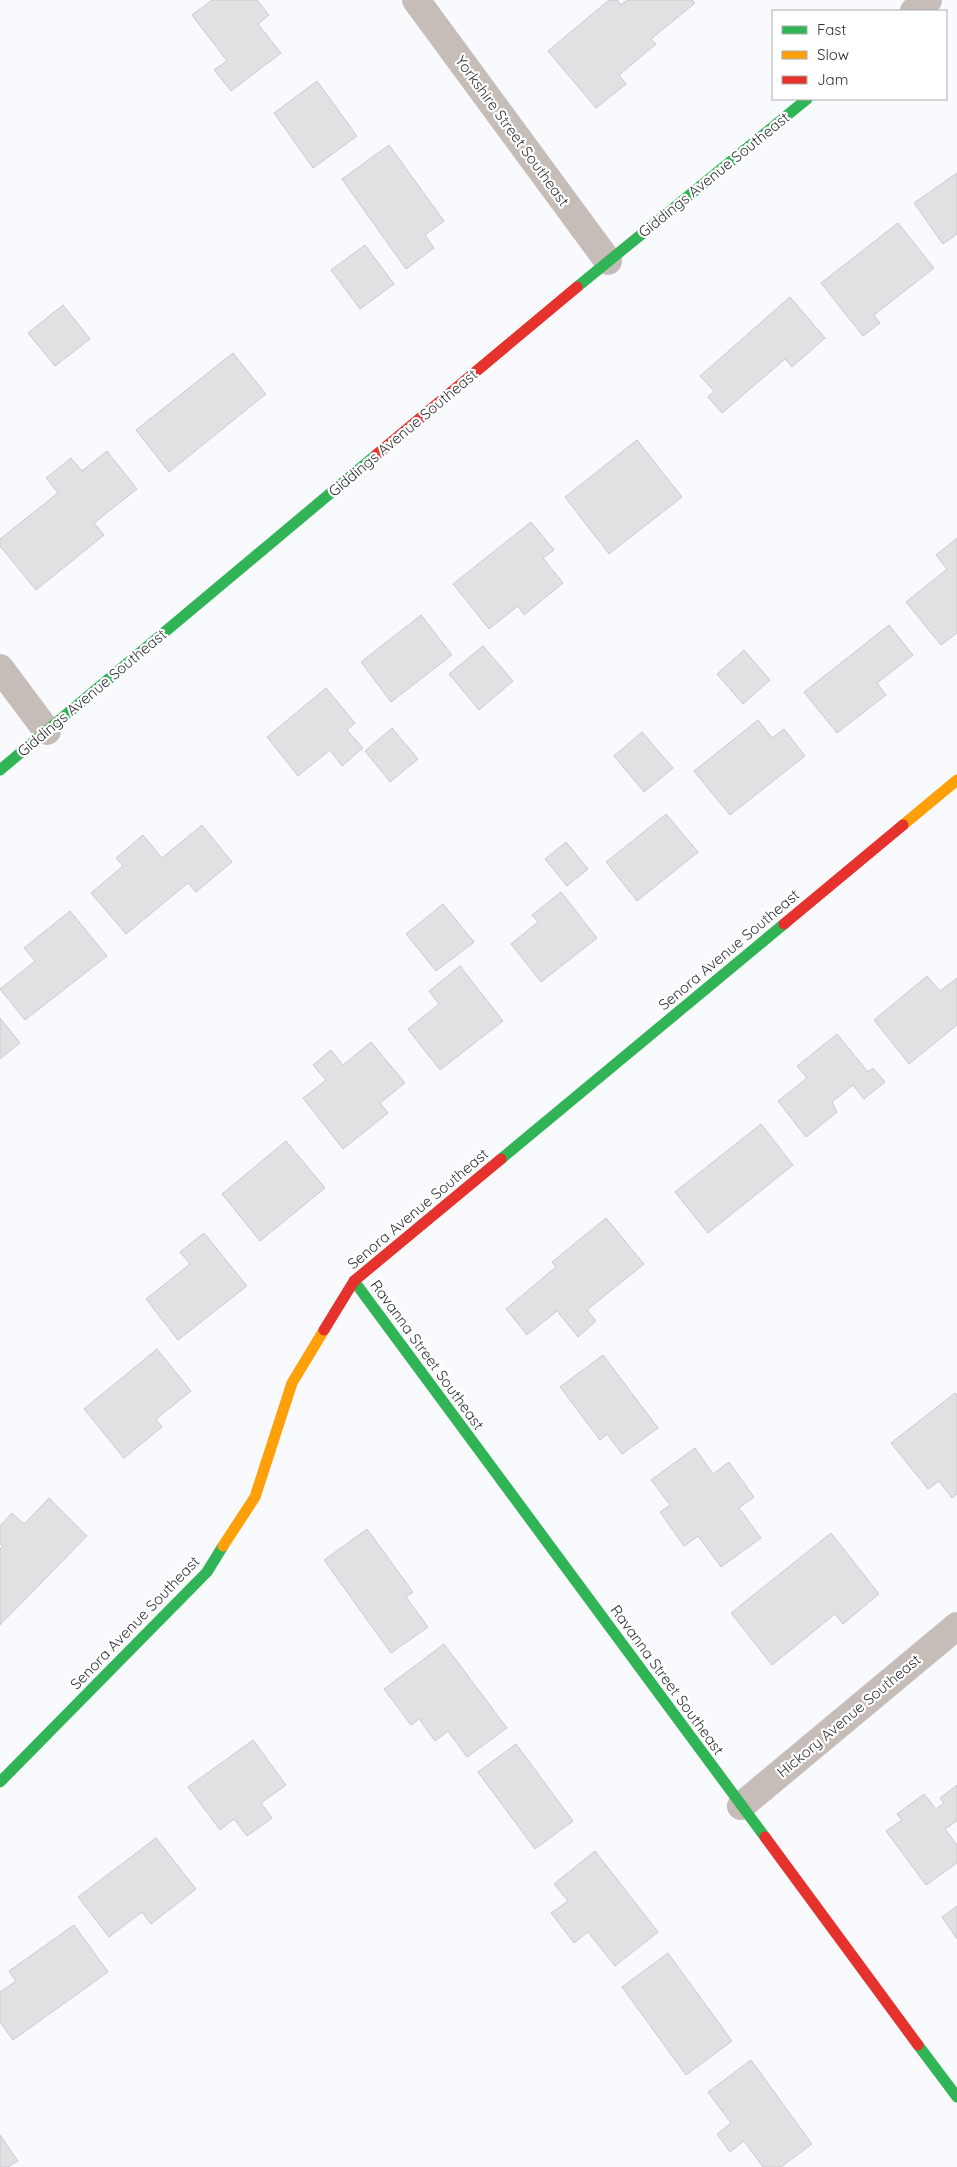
<svg xmlns="http://www.w3.org/2000/svg" width="957" height="2167" font-family="Quicksand,sans-serif">
<rect width="100%" height="100%" fill="#f8fafd"/>
<path fill="#e0e1e3" stroke="#c9cacc" d="M212,0h45l12,15 -11,9 23,29 -50,38 -17,-21 13,-9 -35,-46z
M609,0h8l4,5 6,-5h65l3,3 -44,36 5,5 -37,31 7,9 -30,24 -48,-57z
M317,81l40,55 -44,32 -39,-55z
M389,145l55,76 -19,14 9,13 -28,21 -64,-90z
M957,173v61l-14,10 -29,-41z
M898,223l36,45 -60,47 6,8 -17,13 -42,-53z
M365,245l29,39 -34,25 -29,-39z
M790,297l35,41 -33,29 -7,-8 -63,54 -14,-16 6,-6 -14,-15z
M63,305l27,34 -35,27 -27,-33z
M233,353l33,41 -97,78 -33,-42z
M637,440l45,57 -73,57 -44,-57z
M107,451l30,38 -43,34 10,12 -68,55 -36,-44v-7l58,-46 -12,-15 25,-20 11,13z
M531,522l23,28 -11,8 20,25 -39,32 -6,-9 -29,23 -36,-45z
M957,538v95l-16,12 -35,-43 41,-33 -11,-14z
M421,615l31,40 -61,47 -30,-40z
M889,625l24,30 -36,28 9,12 -49,38 -33,-41z
M483,646l30,35 -34,29 -30,-36z
M744,650l26,30 -27,24 -26,-30z
M326,688l29,35 -8,7 16,18 -21,18 -12,-16 -32,26 -31,-39z
M758,720l14,18 12,-9 21,27 -75,59 -36,-44z
M392,728l26,31 -28,23 -25,-31z
M642,732l31,36 -29,24 -30,-36z
M666,814l32,38 -61,49 -31,-39z
M202,825l30,37 -36,30 -8,-9 -62,51 -35,-41 32,-27 -7,-8 27,-23 19,23z
M566,842l22,27 -21,17 -22,-27z
M561,892l36,46 -56,44 -30,-38 27,-22 -6,-7z
M443,904l31,38 -38,29 -30,-37z
M70,911l37,45 -82,64 -25,-31 35,-28 -11,-13z
M460,966l43,55 -63,49 -32,-41 31,-25 -10,-13z
M927,976l13,15 17,-13v47l-48,39 -35,-44z
M0,1018l20,25 -20,16z
M837,1034l31,38 5,-4 12,14 -21,17 -11,-14 -21,17 5,10 -31,25 -28,-36 29,-23 -10,-12z
M371,1042l34,41 -25,20 8,10 -45,36 -40,-51 23,-18 -13,-15 18,-15 12,15z
M761,1124l32,41 -85,68 -33,-41z
M286,1141l39,47 -65,53 -38,-47z
M606,1218l38,46 -57,46 9,11 -18,16 -21,-26 -30,24 -21,-26 50,-42 -4,-5z
M204,1233l43,53 -69,54 -32,-41 44,-35 -10,-12z
M157,1349l34,42 -35,28 6,8 -38,31 -40,-49z
M603,1355l55,73 -36,26 -15,-20 -7,6 -40,-53z
M955,1393l2,2v99l-5,4 -13,-17 -11,8 -37,-46z
M695,1448l18,26 16,-12 25,35 -15,11 22,30 -40,29 -23,-31 -14,10 -24,-34 10,-7 -19,-25z
M49,1498l38,38 -87,89v-76l3,-3 -3,-2v-18l12,-13 12,11z
M367,1529l46,63 -7,5 22,30 -37,26 -67,-93z
M831,1533l48,61 -36,30 -8,-10 -63,51 -41,-52z
M444,1644l63,84 -40,29 -19,-26 -13,10 -16,-22 -8,6 -27,-36z
M253,1740l33,45 -25,18 11,15 -25,18 -13,-17 -14,11 -32,-43z
M516,1744l57,77 -38,28 -57,-77z
M957,1785v36l-12,8 12,16v18l-31,22 -40,-54 16,-11 -5,-6 27,-20 12,15 8,-6 -4,-5z
M156,1838l40,51 -45,35 -9,-12 -33,25 -31,-40z
M595,1851l63,81 -43,34 -27,-34 -14,11 -23,-30 17,-12 -14,-17z
M957,1906v33l-15,-22z
M74,1925l34,47 -95,68 -13,-18v-30l16,-11 -7,-10z
M668,1953l64,88 -46,34 -64,-88z
M751,2060l61,84 -31,23h-18l-19,-26 -14,11 -13,-18 14,-11 -23,-31z
M0,2135l18,26 -10,6h-8z"/>
<g fill="none" stroke-linecap="round" stroke-linejoin="round">
<path stroke="#c7bdb8" stroke-width="28" d="M416,0l192,261
M914,11l14,-11
M0,668l47,63
M741,1806l216,-180"/>
<path stroke="#30b455" stroke-width="11" d="M577,287l230,-188
M0,770l376,-315
M501,1159l283,-235
M354,1281l411,556
M0,1782l207,-210 16,-26
M918,2045l39,52"/>
<path stroke="#ff9f0a" stroke-width="11" d="M903,825l54,-45
M223,1546l32,-49 37,-114 32,-53"/>
<path stroke="#e5322d" stroke-width="11" d="M376,455l201,-168
M784,924l119,-99
M324,1330l30,-49 147,-122
M765,1837l153,208"/>
</g>
<g text-anchor="middle" stroke-width="4.5" stroke-linejoin="round" paint-order="stroke">
<g font-size="15" fill="#2f3032" stroke="#fff">
<text transform="translate(512 131) rotate(54)" y="5">Yorkshire Street Southeast</text>
<text transform="translate(714 175) rotate(-39)" y="5">Giddings Avenue Southeast</text>
<text transform="translate(403 433) rotate(-40)" y="5">Giddings Avenue Southeast</text>
<text transform="translate(92 693) rotate(-40)" y="5">Giddings Avenue Southeast</text>
<text transform="translate(729 950) rotate(-40)" y="5">Senora Avenue Southeast</text>
<text transform="translate(418 1209) rotate(-40)" y="5">Senora Avenue Southeast</text>
<text transform="translate(427 1355) rotate(54)" y="5">Ravanna Street Southeast</text>
<text transform="translate(135 1623) rotate(-46)" y="5">Senora Avenue Southeast</text>
<text transform="translate(667 1680) rotate(54)" y="5">Ravanna Street Southeast</text>
<text transform="translate(849 1716) rotate(-40)" y="5">Hickory Avenue Southeast</text>
</g>
</g>
<rect x="772" y="10" width="175" height="90" fill="#ffffff" stroke="#acacad"/>
<rect x="782" y="26" width="25" height="8" fill="#30b455" stroke="#acacad"/>
<text x="817" y="35" font-size="15" fill="#2f3032">Fast</text>
<rect x="782" y="51" width="25" height="8" fill="#ff9f0a" stroke="#acacad"/>
<text x="817" y="60" font-size="15" fill="#2f3032">Slow</text>
<rect x="782" y="76" width="25" height="8" fill="#e5322d" stroke="#acacad"/>
<text x="817" y="85" font-size="15" fill="#2f3032">Jam</text>
</svg>
